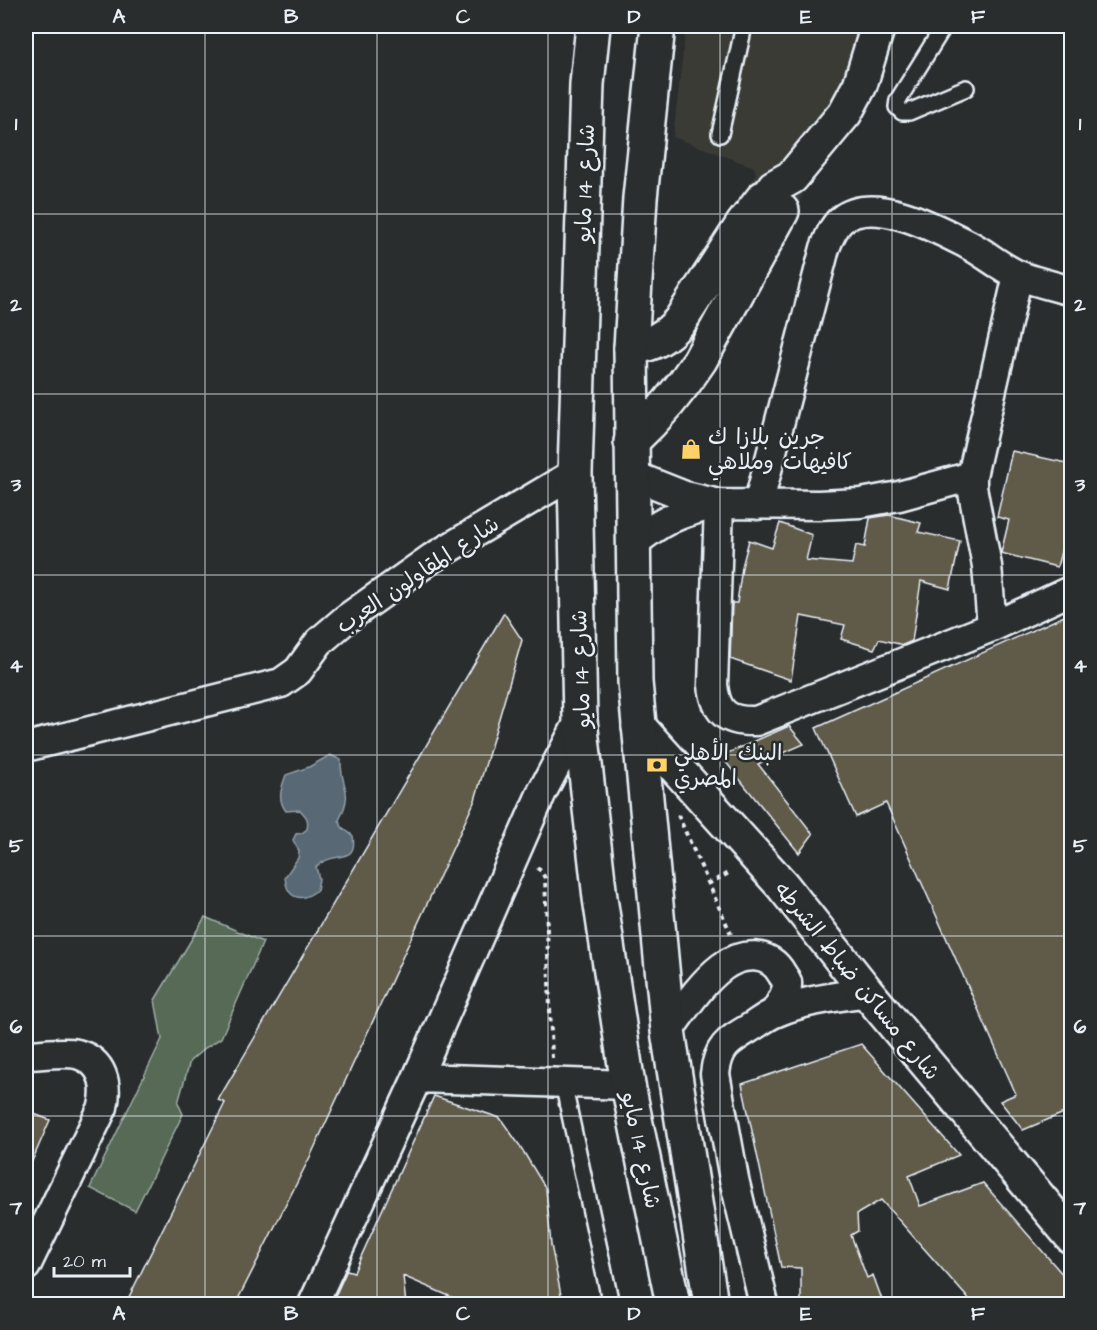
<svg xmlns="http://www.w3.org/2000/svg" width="1097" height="1330" font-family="'Architects Daughter','Playpen Sans Arabic',sans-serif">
<rect width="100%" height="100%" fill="#2a2d2e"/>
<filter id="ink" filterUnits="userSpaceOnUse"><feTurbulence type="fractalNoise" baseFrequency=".0167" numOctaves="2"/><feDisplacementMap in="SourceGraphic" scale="12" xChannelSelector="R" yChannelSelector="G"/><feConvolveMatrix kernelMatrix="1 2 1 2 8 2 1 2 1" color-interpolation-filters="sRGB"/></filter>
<g filter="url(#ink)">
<path fill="#3a3a36" d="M686,26h217l-94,155 -17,37 -45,-31 9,-13 -2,-7 -81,-30z"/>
<path fill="#566b57" stroke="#9faea8" stroke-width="1.5" d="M205,917l58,25 -42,96 -16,10 -15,13 -12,42 5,11 -48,97 -45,-23 72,-149 -7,-39z"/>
<path fill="#586875" stroke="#929fa9" stroke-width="1.5" d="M330,755l11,5c-1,29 14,28 -2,60l3,7 11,9c5,30 -21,14 -37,31l3,12 -2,11c-16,13 -30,9 -32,-13l13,-19 1,-7 -6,-11 3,-6 6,-1 5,-4c2,-9 0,-12 -7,-19l-14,1c-9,-11 -5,-23 0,-36l23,-8z"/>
<path fill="#615a4a" stroke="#e8f1f8" stroke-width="1.5" d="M1012,451l59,13v49l-14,54 -56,-14 8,-33 -12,-3z
M889,515l32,8 -3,9 42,9 -10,48 -29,-8 -9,60 -9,4 -24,-6 -5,10 -33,-10 4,-14 -44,-9 -10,64 -61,-21 2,-56h5l5,-36 7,-27 23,8 8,-25 32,12 -6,25 46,4 4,-19 9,2 5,-29z
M504,613l18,27 -47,160 -164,355 -76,150h-110l100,-202 -7,-3z
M1071,613v497l-48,20 -23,-29 16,-7 -130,-291 -30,14 -40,-89z
M789,726l15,18 -46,20 55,70 -14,19 -78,-97z
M861,1044l98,111 -50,21 11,30 63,-23 88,101v21h-97l-93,-105 -24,14 1,17 -7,4 16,43 6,-3 11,30h-83v-37l-20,-1 -39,-183z
M434,1096l66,22 20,28 26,43 5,56 12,60h-106l-1,-6 -53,-23 3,29h-75l16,-35 7,2z
M26,1111l24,9 -24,55z"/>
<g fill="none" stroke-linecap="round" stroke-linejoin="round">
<g stroke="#e8f1f8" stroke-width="20">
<path id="service" d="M944,26l-46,74 -1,7 5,5h7l57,-24
M720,134l24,-108
M563,1083l48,221"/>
</g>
<g stroke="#e8f1f8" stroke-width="33">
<path id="minor" d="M632,475l53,21 34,8 99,1 43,-2 38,-7 73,-20
M719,504l-6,181c3,28 14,37 43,36l236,-94 80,-37
M758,505l67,-257c4,-10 8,-21 16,-28 32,-26 95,8 126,24 18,9 33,23 51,31 17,7 36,11 54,16
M632,545c27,-23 47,-33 82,-40
M992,627l-5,-61 -15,-79v-11l46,-201
M26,747l255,-64 17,-12 21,-29 27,-23 86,-61 143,-85
M668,1031c16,-22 33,-48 54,-64 20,-15 48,-16 60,7 2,3 4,5 5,8 1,10 -7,22 -12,30
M26,1055c14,0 38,-4 51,-1 26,7 31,30 26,53l-77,159
M417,1078l211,7
M313,1304l104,-226 125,-286 38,-72
M764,1304l-30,-125 -19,-105c3,-29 15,-34 38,-48 8,-5 15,-11 24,-14 28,-12 60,-15 90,-20"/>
</g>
<g stroke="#e8f1f8" stroke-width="38">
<path id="tertiary" d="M774,187l18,-10 53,-64 15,-28 18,-59
M631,348c21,-3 35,-11 49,-27l63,-97 20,-26
M631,442c27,-25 49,-51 69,-82l82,-149
M639,727l143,158 85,107 205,245"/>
</g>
<g stroke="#e8f1f8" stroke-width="38">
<path id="primary" d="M593,26l-6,58 -12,389 5,247 20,178 28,187 45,219
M658,26l-18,172 -9,150 4,334 33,349 43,273"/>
</g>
<path stroke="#e8f1f8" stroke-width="4" stroke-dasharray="4.5 4.5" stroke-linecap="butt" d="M678,815l53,119
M537,868l4,3 4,7 7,180
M708,884l23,-12"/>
<use href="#service" stroke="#2a2d2e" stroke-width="15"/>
<use href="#minor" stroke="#2a2d2e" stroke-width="28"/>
<use href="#tertiary" stroke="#2a2d2e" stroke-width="33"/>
<use href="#primary" stroke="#2a2d2e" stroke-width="33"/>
</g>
</g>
<path fill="none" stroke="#e8f1f8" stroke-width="1.5" stroke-opacity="0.55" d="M205,26v1278M377,26v1278M548,26v1278M720,26v1278M892,26v1278M26,214h1046M26,394h1046M26,575h1046M26,755h1046M26,936h1046M26,1116h1046"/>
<defs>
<g id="shop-bare" transform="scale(1.62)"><path d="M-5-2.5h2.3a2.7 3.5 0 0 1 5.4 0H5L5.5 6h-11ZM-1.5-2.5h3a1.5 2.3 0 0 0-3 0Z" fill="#ffd166" stroke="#2a2d2e" stroke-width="2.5" paint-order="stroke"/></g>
<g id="bank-bare" transform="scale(1.62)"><path d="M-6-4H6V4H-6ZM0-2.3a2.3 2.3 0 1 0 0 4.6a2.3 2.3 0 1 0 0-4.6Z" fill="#ffd166" stroke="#2a2d2e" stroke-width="2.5" paint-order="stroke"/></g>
</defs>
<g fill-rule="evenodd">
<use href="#shop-bare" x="691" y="449"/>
<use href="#bank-bare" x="657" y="765"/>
</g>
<g text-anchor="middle" stroke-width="5" stroke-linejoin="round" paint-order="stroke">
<g font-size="22" fill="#e8f1f8" stroke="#2a2d2e">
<text transform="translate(584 183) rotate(-88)" y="8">شارع 14 مايو</text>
<text transform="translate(417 574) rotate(-34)" y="8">شارع المقاولون العرب</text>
<text transform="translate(580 669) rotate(-92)" y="8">شارع 14 مايو</text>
<text transform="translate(858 980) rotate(51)" y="8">شارع مساكن ضباط الشرطه</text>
<text transform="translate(642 1150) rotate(78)" y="8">شارع 14 مايو</text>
</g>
<g font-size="22" fill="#e8f1f8" stroke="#2a2d2e" text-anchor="start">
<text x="708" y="444">جرين بلازا ك<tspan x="708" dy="25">كافيهات وملاهي</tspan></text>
<text x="674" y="760">البنك الأهلي<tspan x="674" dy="25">المصري</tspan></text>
</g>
</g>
<rect width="1097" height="1330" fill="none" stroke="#2a2d2e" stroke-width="66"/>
<path d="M54 1267v9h76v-9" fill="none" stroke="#e8f1f8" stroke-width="3"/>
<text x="63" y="1267" font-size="18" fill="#e8f1f8" stroke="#2a2d2e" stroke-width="4.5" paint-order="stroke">20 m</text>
<rect x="33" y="33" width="1031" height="1264" fill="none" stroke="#e8f1f8" stroke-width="2"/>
<g font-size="20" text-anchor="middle" font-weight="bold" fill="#e8f1f8">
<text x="119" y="23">A</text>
<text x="291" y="23">B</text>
<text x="463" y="23">C</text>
<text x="634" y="23">D</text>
<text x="806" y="23">E</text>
<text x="978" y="23">F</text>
<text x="16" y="130">1</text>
<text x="1080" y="130">1</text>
<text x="16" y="311">2</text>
<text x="1080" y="311">2</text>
<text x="16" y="491">3</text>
<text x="1080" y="491">3</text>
<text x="16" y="672">4</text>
<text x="1080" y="672">4</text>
<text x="16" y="852">5</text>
<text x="1080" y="852">5</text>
<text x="16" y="1033">6</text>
<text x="1080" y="1033">6</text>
<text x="16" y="1214">7</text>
<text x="1080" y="1214">7</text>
<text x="119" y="1320">A</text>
<text x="291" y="1320">B</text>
<text x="463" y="1320">C</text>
<text x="634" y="1320">D</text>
<text x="806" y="1320">E</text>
<text x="978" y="1320">F</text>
</g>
</svg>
